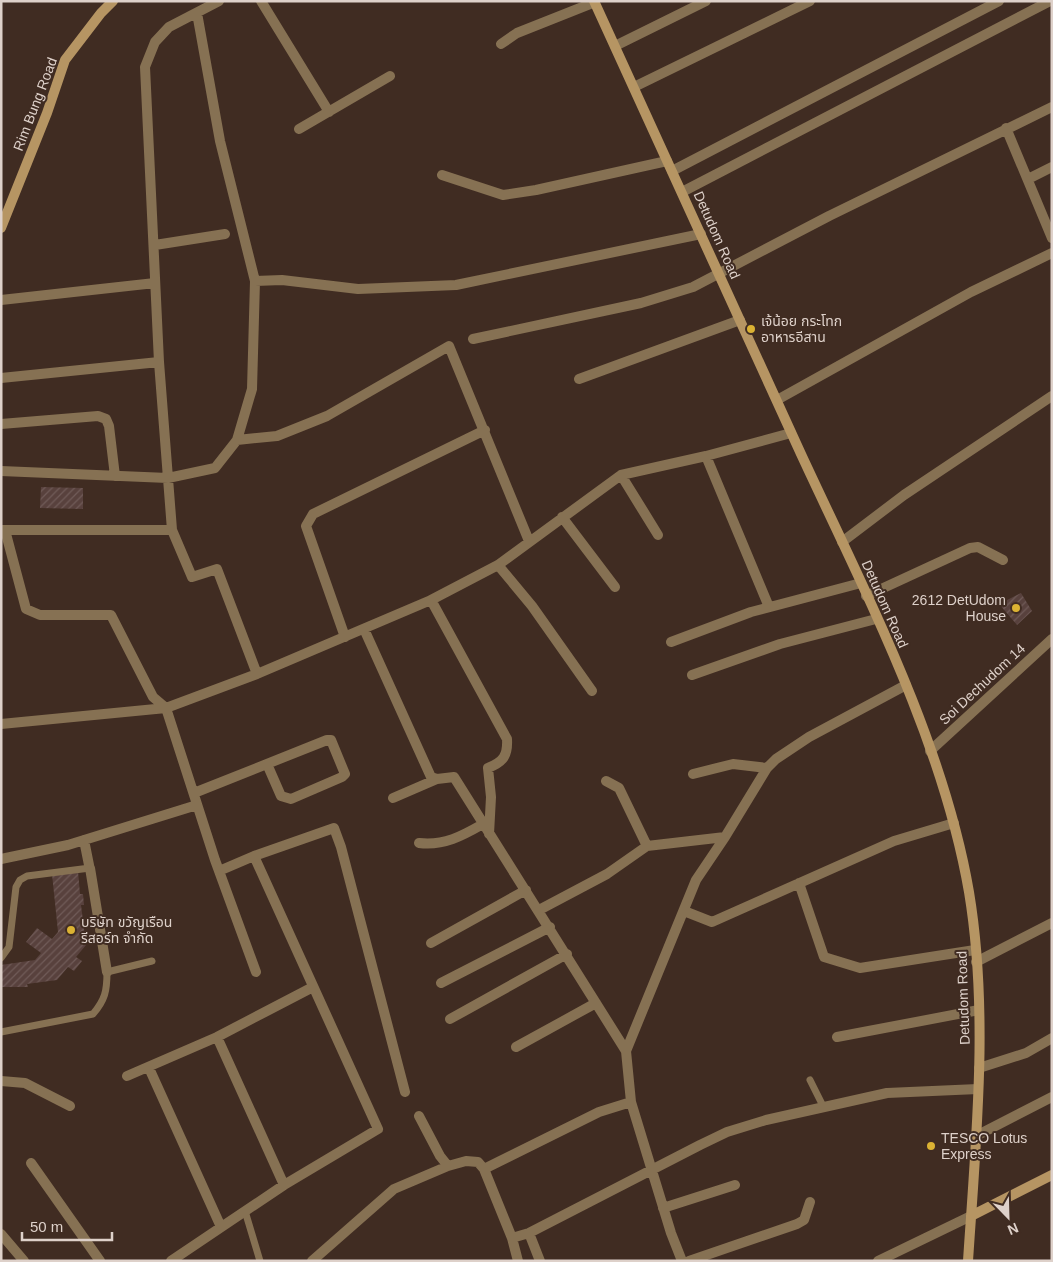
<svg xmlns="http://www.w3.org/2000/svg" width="1053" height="1262" font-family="Helvetica,'Noto Sans Thai',sans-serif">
<defs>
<pattern id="building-hatch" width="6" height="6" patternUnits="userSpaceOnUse" patternTransform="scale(1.25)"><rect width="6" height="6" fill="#58413d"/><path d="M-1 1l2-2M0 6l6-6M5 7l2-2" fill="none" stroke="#705b58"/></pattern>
</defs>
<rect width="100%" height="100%" fill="#402c22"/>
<path fill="url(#building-hatch)" d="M41,487l42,1v21l-43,-1z
M1021,593l11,18 -15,14 -18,-21z
M78,871l2,23h3l1,11h-3l5,40 -10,12 6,4 -8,10 -6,-4 -11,13 -30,4 1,3h-27v-22l34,-5 6,-7 -15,-11 11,-14 15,11 6,-7 -6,-58z"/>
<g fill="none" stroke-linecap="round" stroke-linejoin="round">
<path stroke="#867153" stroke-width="7" d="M1,958l8,-11 7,-60 4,-7 7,-4 63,-8
M1,1032l92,-18c12,-14 14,-23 14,-42l45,-11
M810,1080l13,26
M245,1211l15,50"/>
<path stroke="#867153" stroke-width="10" d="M219,1l-50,26 -14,15 -10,25 14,295 13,168 20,47 25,-8 40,105
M261,1l68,111
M501,44l16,-11 78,-31
M615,46l91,-45
M634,87l176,-86
M1006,128l46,110
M299,129l91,-53
M672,171l327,-170
M442,175l61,20 33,-5 131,-29
M1028,179l24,-12
M682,192l368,-191
M155,245l70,-11
M255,281l27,-1 76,9 98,-4 245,-51
M1,300l154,-17
M473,339l168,-36 52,-16 136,-71 223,-109
M1,378l158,-16
M579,379l161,-59
M777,400l194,-108 81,-39
M1,424l97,-8 8,3 3,7 6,50
M237,440l40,-4 50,-20 122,-70 80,195
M706,456l63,151
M1,471l167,7 47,-10 22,-28 15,-51 3,-108 -35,-140 -23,-128
M621,475l37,60
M562,517l53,70
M1,530h171
M5,530l21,79 14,6h71l42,82 13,11 49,152 41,112
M842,542l62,-47 148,-99
M498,565l34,41 60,85
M866,596l104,-48 8,-1 25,13
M431,600l76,139c1,17 -4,23 -19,29l3,29 -2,37
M364,629l67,148 6,2 17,-2 172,274
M345,637l-39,-111 7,-12 172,-84
M671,642l80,-30 110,-29
M692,675l88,-31 96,-25
M1,724l165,-16 91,-34 174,-74 67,-35 123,-90 85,-19 85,-23
M930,751l122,-112
M693,774l40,-10 34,4
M606,781l13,7 28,58
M194,793l133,-53h4l14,34 -3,3 -51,22 -10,-3 -14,-32
M393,798l44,-19
M84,840l5,25
M419,843c25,3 43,-7 64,-19
M1,859l67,-14 129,-40
M90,868l17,104
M219,871l35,-15 80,-28 7,19 64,245
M799,883l25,74 36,11 115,-18
M539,910l68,-36 40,-28 78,-9
M684,911l28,11 182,-81 60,-18
M431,943l95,-53
M976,962l76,-39
M441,983l109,-56
M450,1019l117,-65
M217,1037l67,148
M837,1037l142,-27
M516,1047l80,-44
M149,1068l72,159
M979,1068l47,-15 26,-15
M127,1076l90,-39 96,-50
M1,1081l24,2 45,23
M419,1116l21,40 8,10
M976,1136l76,-39
M31,1163l69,98
M484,1169l115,-57 32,-10
M663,1208l72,-23
M529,1233l11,28
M1,1234l23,27
M512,1238l17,-5 171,-88 27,-13 39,-12 121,-27 91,-4
M171,1261l113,-76 94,-56 -124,-273
M312,1261l82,-72 54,-23 18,-5 12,1 6,7 28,69 6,23
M682,1261l-11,-28 -40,-131 -5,-51 70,-171 29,-43 42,-69 9,-9 33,-22 97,-52
M689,1261l108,-37 7,-4 6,-18
M878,1261l93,-45"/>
<path stroke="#b69563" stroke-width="10" d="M594,1c70,151 137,302 207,453 64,138 142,287 168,438 20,121 7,247 -1,369
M1,228l46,-115 18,-53 36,-47 12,-12
M971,1216l81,-41"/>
</g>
<g fill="#dbb233" stroke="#402c22" stroke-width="2">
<circle cx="751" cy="329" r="5"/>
<circle cx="1016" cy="608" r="5"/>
<circle cx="71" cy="930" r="5"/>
<circle cx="931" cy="1146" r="5"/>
</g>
<g text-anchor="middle" stroke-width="4" stroke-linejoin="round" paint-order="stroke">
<g font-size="14" fill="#ded1ca" stroke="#402c22">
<text transform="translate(35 104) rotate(-69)" y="5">Rim Bung Road</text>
<text transform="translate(717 235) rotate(66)" y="5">Detudom Road</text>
<text transform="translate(885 604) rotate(66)" y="5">Detudom Road</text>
<text transform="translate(982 684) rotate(-43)" y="5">Soi Dechudom 14</text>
<text transform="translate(963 998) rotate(-92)" y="5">Detudom Road</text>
</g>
<g font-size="14" fill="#ded1ca" stroke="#402c22" text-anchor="start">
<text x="761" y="326">เจ้น้อย กระโทก<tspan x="761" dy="16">อาหารอีสาน</tspan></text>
<text x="1006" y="605" text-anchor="end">2612 DetUdom<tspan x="1006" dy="16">House</tspan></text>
<text x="81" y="927">บริษัท ขวัญเรือน<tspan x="81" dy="16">รีสอร์ท จำกัด</tspan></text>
<text x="941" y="1143">TESCO Lotus<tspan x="941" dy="16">Express</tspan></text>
</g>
</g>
<rect width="1053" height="1262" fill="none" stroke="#ded1ca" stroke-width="5"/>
<g transform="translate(1008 1217) rotate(157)" stroke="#402c22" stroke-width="4" paint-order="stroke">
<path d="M0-4L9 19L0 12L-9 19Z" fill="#ded1ca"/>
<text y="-8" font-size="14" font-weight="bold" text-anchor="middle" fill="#ded1ca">N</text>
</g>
<path d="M22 1232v8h90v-8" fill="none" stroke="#ded1ca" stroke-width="2.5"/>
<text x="30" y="1232" font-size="15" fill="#ded1ca" stroke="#402c22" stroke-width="4" paint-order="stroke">50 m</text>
</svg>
